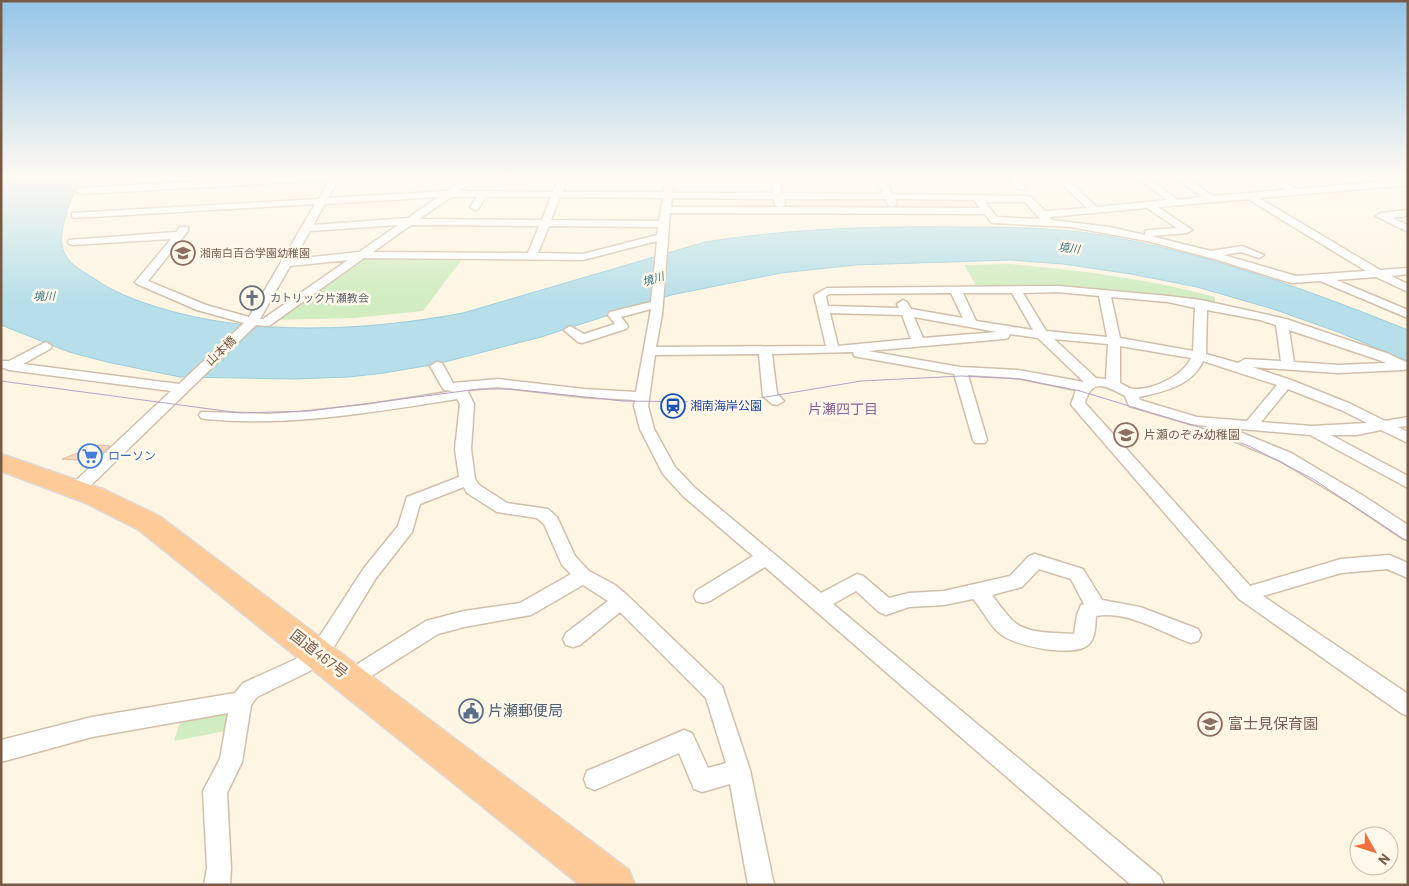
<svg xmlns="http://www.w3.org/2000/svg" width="1409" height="886" font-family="Barlow,'Noto Sans JP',sans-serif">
<rect width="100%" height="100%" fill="#fef5e3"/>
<path fill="#d0ecc0" d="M366,256l97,2 -40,53 -69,7 -81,2z
M1010,264c69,6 138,15 205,33v7l-49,-8 -108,-10 -81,1 -13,-22z
M229,707l1,23 -56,11 8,-25z"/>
<path fill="#b6dfe9" stroke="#9ccedb" d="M5,177h77c-9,16 -23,50 -20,68 3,18 19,25 33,34 18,13 40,21 62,28 95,30 209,24 306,6l242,-71c83,-13 165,-16 249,-15 49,0 98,0 147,8 106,18 207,55 307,95v31l-70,-29 -65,-23 -76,-22 -66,-13 -68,-10 -53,-4 -155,5 -74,8 -110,22 -130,42 -104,27 -53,9 -35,4 -57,2 -112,-2 -73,-15 -38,-10 -68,-27v-142z"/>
<path fill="#f5d4b9" stroke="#e9bb98" d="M98,445l12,1 -16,15 -32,-2z"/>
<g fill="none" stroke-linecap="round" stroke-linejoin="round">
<g stroke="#d2bfab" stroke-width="3">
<path id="minor" d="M280,177h60l-12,21 119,-7 20,-14h10l-18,14 94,1 7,-15h8l-5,15h100l3,-15h8l-2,16h101l-2,-16h8l3,16 101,1 -6,-17h8l7,17 136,2 3,1 14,14 42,-3 -32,-31h9l33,30 70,-7 -30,-23h10l31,23 24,-3 -27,-20h10l28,19 72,-6 -20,-13h11l21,12 111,-10v6l-149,13 121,72 28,-2v6l-17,2 17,8v8l-32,-15 -40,3 72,30v8l-88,-37 -29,2 -73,-23 -71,-19 -76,-14 -77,-4 -3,-1 -6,-8 -315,-1 -8,102 -6,32 170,-1 -12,-51 13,-7 231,-2 110,10 33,4 85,19 103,35 19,9v6l-5,1 -65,3 -86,-6 39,13 60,24 34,17 23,-4v9l-10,1 10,5v11l-27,-13 -25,5h-25l77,41v12l-98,-53 -80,-7 61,25 71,42 46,30v15l-6,-2 -52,-35 -69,-42 -73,-31 -2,-4 -15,-2 -62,-18 -4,-10c-19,-10 -33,-19 -40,7l165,183 91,-27 48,-4 19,8v15l-21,-9 -46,4 -78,23 145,98v22l-7,-3 -162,-114 -166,-192 -2,-3 5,-14 -58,-12 -50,-3 19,65 -2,3h-10l-2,-3 -19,-66 -95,-17 -5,-1 -1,-4 -81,2 5,40 7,7 -7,4 -5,-1 -9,-8 -4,-42 -104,1 -7,51 6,23 21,38 20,21 126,105 36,-19 6,2 26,22 20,-5 35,-2 66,-15 19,-20 6,-2 48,15 19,31 38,7 58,22 3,6 -3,6 -7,2c-29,-10 -63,-33 -95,-27 -1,10 0,22 -8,29 -15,13 -75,1 -89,-12 -10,-9 -17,-24 -26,-34l-29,6 -35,2 -23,8 -7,-3 -23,-21 -23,13 327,272 4,9h-33l-366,-318 -55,34 -7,2 -7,-2 -2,-5 2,-5 57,-35 -70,-60 -20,-22 -23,-45 -6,-23 1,-6 -51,-3 -86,-10 -31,3 7,14 -3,45 4,30 4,6 28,18 41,6 9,8 18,39 14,15 26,14 13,11 94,90 28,84 24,115h-26l-18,-101 -28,8 -8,-3 -15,-36 -84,37 -8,-3 -3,-8 3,-8 97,-41 8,3 16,35 18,-5 -20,-65 -86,-86 -40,33 -7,2 -7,-2 -3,-6 3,-6 42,-32 -25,-16 -52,30 -67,12 -26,7 -65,41 -13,11 -7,3 -7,-3 -3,-6 3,-6 13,-11 67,-42 38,-10 56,-8 51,-29 -9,-9 -18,-41 -7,-6 -40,-6 -30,-19 -3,-6 -44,17 -8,28 -36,46 -50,82 -18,12 -51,25 -6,8 -9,57 -15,31 4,75 -1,17h-26l3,-17 -4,-77 17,-32 8,-46 -136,24 -91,25v-22l91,-23 143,-24 8,-10 51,-23 18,-12 52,-80 34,-42 9,-29 52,-20 -4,-28 5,-45 -3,-5c-84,13 -166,28 -251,20l-5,-1 -2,-3 2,-3 68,2 32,-2 65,-7 88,-14 -10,-1 -2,-3 -12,-21 7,-4 5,1 11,20 45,-4 86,10 52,3 14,-77 1,-6 -30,8 7,9 -2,3 -44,14 -4,-1 -14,-12 6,-4 14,8 31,-10 -7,-9 2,-3 41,-10 6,-61 -74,19 -219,-2 -95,68 -13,-1 -173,168 -6,2 -6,-2 -2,-4 2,-4 100,-94 -162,-21 -8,-3v-6h8l37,-19 6,4 -2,3 -27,15 156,20 65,-61 -47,-13 -60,-26 -2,-2 2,-2 34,-41 -98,6 -4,-1 -1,-2 1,-2 107,-8 4,-5h8v4l-40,50 58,24 43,12 66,-113 -240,14 -3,-1v-4l247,-14 11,-19 -249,14 -5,-3 5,-3zM438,197l-30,21 -95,7 12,-21zM451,197h26l-7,10 5,3 3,-1 8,-12h65l-9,23 -123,-1zM560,197l103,1 -4,23 -108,-1zM672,198l102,1 1,6 4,2h-108zM784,199h101l4,7 3,1 5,-3 -2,-5 79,1 6,8 -199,-1 4,-2zM1248,199l118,72 -70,5 -72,-21 17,-3 18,6 5,-3 -22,-9 -31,5 -60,-15 36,-3 5,-3 -34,-23zM985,202h40l15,17 -43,-2zM1147,208l30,20 -28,2 -4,1v4l-36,-8 -57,-7 -3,-3zM398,225l-39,27 -65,7 16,-28zM411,225l128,1 -11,27 -155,-1zM549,226l109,1 -1,8 -74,19 -45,-1zM348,260l-85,59h-3l30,-53zM1058,292l41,4 8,41 -61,-6 -23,-38zM951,293l12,25 -52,-9 -4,-7 -4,-2 -6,4 2,4 -71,-2 -2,-10 3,-2zM963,293h49l21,37 -57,-9zM1111,297l57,5 27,6 -2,43 -73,-13zM1207,310l53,10 16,5 5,36 -36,-2 -7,4 -32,-9zM830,313l72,2 9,24 -73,7zM914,317l83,15 -74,6zM1289,330l90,30 7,3 -48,2 -44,-3zM1010,334l28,4 46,44 -66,-12 -58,-3 -92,-16 136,-12 4,-1zM1054,339l54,5 -2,35 -10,-1zM1120,346l71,12c-8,18 -38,32 -57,31 -4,0 -10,-4 -14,-6zM1203,361l74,24 -30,36 -50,-4 -57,-17 -1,-3c24,-5 53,-11 64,-36zM1288,389l53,21 26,13 -55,3 -51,-4zM1039,569l32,10 13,25 -3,1 -4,10 -3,19c-20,-2 -47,1 -62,-14 -8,-8 -14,-17 -20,-25l30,-8z
M1006,177h10l10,10 -1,2h-6z
M1408,210v6l-16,2 16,7v7l-32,-16 5,-3z"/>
</g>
<g stroke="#dfd8d3" stroke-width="3">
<path id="trunk" d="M1,454l104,36 54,26 470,354 6,15h-55l-441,-355 -53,-27 -85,-32z"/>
</g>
<use href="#minor" fill="#fff" fill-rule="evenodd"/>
<use href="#trunk" fill="#feca98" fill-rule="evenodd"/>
<path stroke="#b8a1c8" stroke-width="1" d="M1,381l239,32 69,-2 170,-22h32l112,12 81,1 38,-1 119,-20 101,-5 58,3 60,12 128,39 43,17 62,32 95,63"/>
</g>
<linearGradient id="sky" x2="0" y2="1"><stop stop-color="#94c5e8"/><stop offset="0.59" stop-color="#fffaf2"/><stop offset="1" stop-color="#fffaf2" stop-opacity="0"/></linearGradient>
<rect width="1409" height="301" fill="url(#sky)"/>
<defs>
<g id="school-ring" transform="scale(1.25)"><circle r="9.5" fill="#fff8eb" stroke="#8d6e63" stroke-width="1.5"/><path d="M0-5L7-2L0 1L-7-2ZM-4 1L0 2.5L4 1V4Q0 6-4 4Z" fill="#8d6e63"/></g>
<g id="church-ring" transform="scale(1.25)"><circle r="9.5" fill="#fff8eb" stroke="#6b7280" stroke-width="1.5"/><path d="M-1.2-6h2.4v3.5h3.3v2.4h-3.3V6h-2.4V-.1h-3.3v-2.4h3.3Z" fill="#6b7280"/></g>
<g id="station-ring" transform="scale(1.25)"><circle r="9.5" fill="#fff8eb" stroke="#1a4fb4" stroke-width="1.5"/><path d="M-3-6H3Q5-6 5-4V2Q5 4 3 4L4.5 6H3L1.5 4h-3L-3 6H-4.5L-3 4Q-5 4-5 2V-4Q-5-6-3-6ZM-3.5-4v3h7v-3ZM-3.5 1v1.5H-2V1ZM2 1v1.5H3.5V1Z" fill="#1a4fb4"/></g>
<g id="supermarket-ring" transform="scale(1.25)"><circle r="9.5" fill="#fff8eb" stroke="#3f7fe0" stroke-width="1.5"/><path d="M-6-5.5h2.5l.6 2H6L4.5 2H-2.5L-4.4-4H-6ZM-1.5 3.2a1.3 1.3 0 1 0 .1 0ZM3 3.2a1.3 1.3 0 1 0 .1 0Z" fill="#3f7fe0"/></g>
<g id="civic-ring" transform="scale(1.25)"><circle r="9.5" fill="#fff8eb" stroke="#5c6f8a" stroke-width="1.5"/><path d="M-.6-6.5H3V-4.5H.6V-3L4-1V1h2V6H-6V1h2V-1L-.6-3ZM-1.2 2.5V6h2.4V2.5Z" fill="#5c6f8a"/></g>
</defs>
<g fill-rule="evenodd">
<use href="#school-ring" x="183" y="253"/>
<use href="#church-ring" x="252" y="298"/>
<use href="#station-ring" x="673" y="406"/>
<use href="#school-ring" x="1126" y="435"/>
<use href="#supermarket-ring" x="90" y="456"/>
<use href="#civic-ring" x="471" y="711"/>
<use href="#school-ring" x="1210" y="724"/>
</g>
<g text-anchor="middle" stroke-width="5" stroke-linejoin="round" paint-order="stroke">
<g font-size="11" font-style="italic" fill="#3c7685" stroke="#fff8eb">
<text transform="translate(1069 248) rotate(6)" y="4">境川</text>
<text transform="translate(653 279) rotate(-17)" y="4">境川</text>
<text x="44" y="300">境川</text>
</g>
<g font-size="11" fill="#785e54" stroke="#fff8eb" text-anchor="start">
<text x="200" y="257">湘南白百合学園幼稚園</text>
</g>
<g font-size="11" fill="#5b616d" stroke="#fff8eb" text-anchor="start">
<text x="270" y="302">カトリック片瀬教会</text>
</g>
<g font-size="12" fill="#785b47" stroke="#fff8eb">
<text transform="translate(221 351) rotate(-43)" y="4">山本橋</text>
</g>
<g font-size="12" fill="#164399" stroke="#fff8eb" text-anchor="start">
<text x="690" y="410">湘南海岸公園</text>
</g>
<g font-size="12" fill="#785e54" stroke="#fff8eb" text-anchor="start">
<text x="1144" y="439">片瀬のぞみ幼稚園</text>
</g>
<g font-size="12" fill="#366cbe" stroke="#fff8eb" text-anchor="start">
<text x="108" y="460">ローソン</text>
</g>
<g font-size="14" fill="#8b629c" stroke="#fff8eb">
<text x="843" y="414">片瀬四丁目</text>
</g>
<g font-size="15" fill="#785b47" stroke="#fff8eb">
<text transform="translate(319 654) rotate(38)" y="5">国道467号</text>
</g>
<g font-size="15" fill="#4e5e75" stroke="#fff8eb" text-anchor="start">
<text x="488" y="716">片瀬郵便局</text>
</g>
<g font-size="15" fill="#785e54" stroke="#fff8eb" text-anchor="start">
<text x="1228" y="729">富士見保育園</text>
</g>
</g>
<rect width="1409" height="886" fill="none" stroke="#785b47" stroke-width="5"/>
<g transform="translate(1374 851) rotate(129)"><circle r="24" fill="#fff8eb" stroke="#c9b9a9"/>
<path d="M0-4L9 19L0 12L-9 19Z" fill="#f07040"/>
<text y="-8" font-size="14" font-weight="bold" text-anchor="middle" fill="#785b47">N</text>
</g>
</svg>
